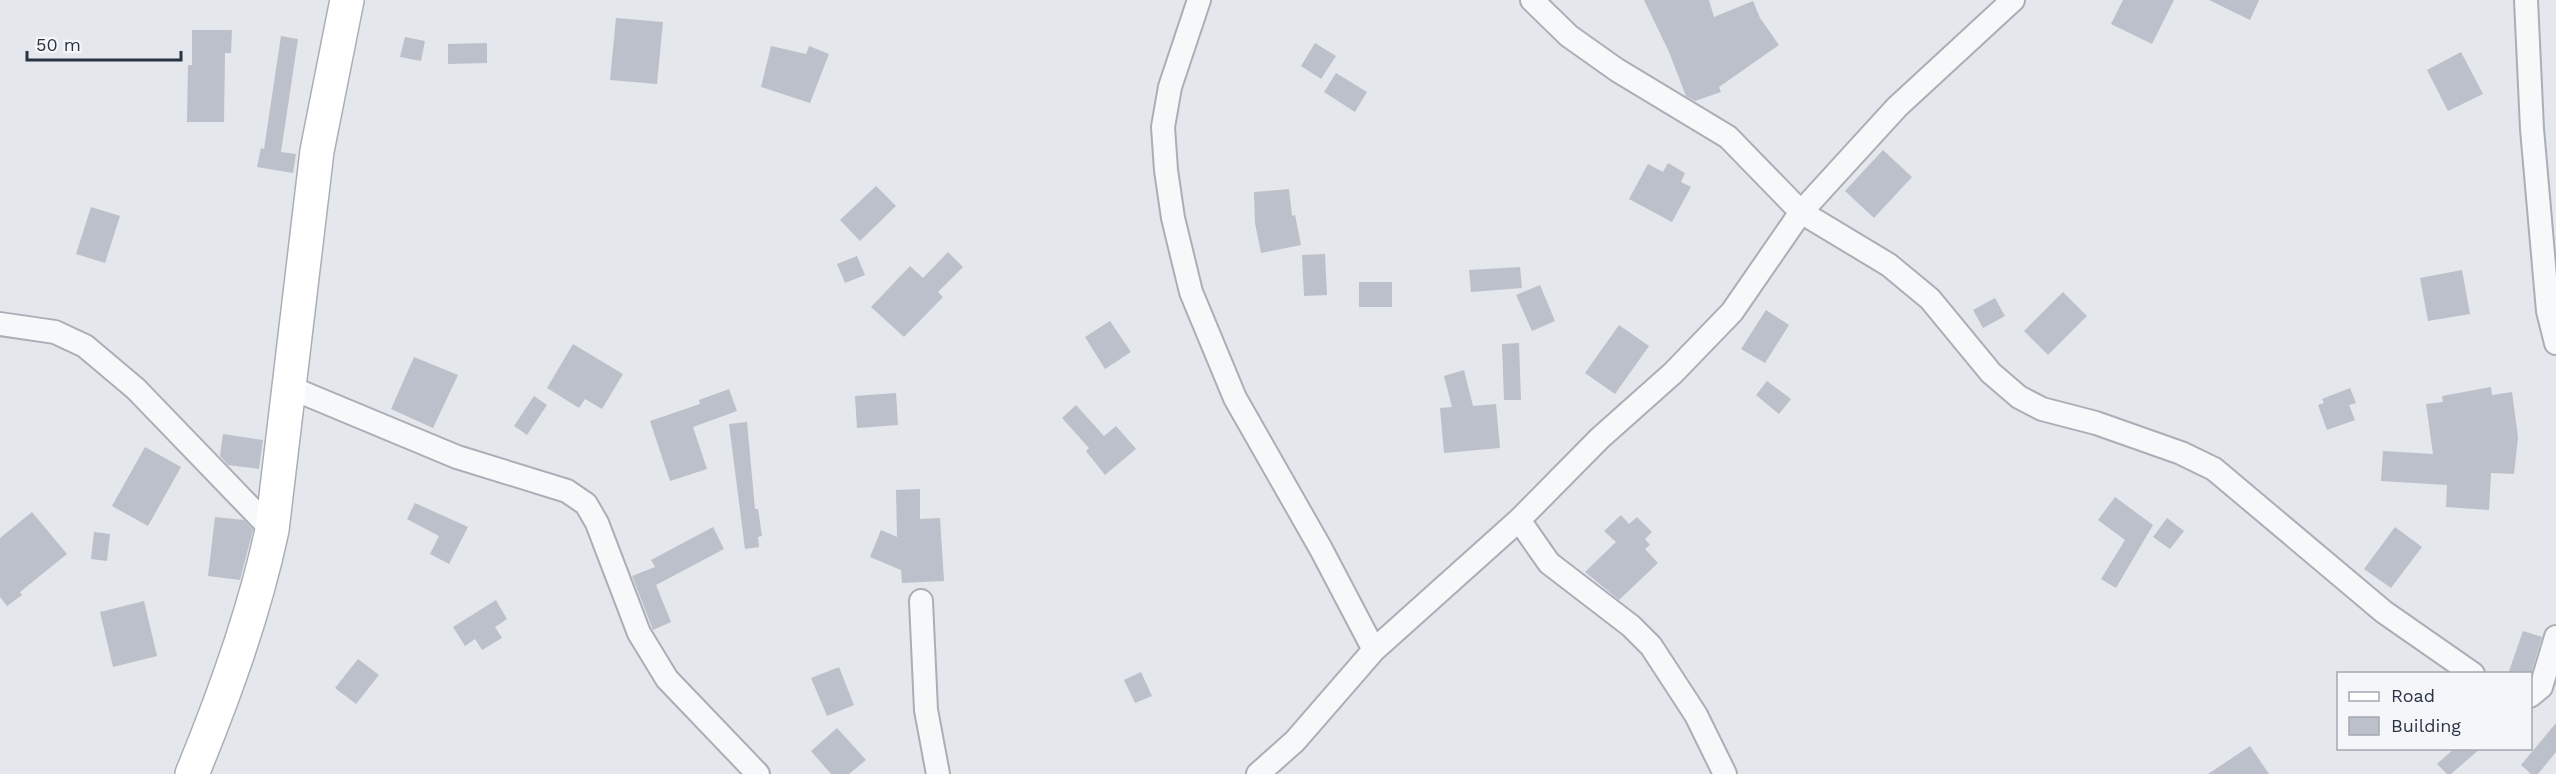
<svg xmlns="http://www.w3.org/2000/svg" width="2556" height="774" font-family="'Work Sans',sans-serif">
<rect width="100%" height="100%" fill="#e4e7ec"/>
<path fill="#bbc0ca" d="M1644,0h65l5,17 39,-16 7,17 19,27 -60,42 2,5 -26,9 -9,-5 -17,-44z
M2123,0h51l-22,44 -41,-20z
M2209,0h50l-9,20z
M616,18l47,4 -6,62 -47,-4z
M192,30h40l-1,23h-6l-1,69h-37l1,-57h4z
M281,36l17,3 -17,113 15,2 -3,19 -36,-6 4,-19 3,1z
M405,37l20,4 -4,20 -21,-4z
M487,43v20l-39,1v-20z
M1315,43l21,13 -15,23 -20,-13z
M771,46l35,8 3,-8 20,8 -19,49 -49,-16z
M2461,52l22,42 -35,17 -21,-41z
M1336,73l31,19 -12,20 -31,-20z
M1883,150l29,27 -38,41 -29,-27z
M1668,163l17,10 -4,9 10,5 -19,35 -43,-23 19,-35 15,8z
M876,186l20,20 -36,35 -20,-21z
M1289,189l3,27 3,-1 6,30 -40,8 -6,-30 -1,-31z
M91,207l29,9 -15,47 -29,-9z
M948,252l15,15 -25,25 5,5 -39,40 -33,-30 39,-41 13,12z
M1325,254l2,41 -23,1 -2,-41z
M857,256l8,19 -20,8 -8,-19z
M1520,267l2,21 -51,4 -2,-22z
M2462,270l8,44 -42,7 -8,-43z
M1359,282h33v25h-33z
M1540,285l15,36 -23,10 -16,-36z
M2063,292l24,24 -39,39 -24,-24z
M1995,298l10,18 -22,12 -10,-18z
M1766,310l23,15 -24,38 -24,-14z
M1110,321l21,31 -26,17 -20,-32z
M1619,325l30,21 -34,48 -30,-21z
M1519,343l2,57h-17l-2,-56z
M573,344l50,30 -21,35 -17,-10 -6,9 -32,-20z
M414,357l44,18 -25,53 -42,-19z
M1464,370l9,36 23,-2 4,44 -56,5 -4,-45 12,-1 -8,-31z
M1767,381l24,18 -12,15 -23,-19z
M2491,387l1,8 20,-3 6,45 -4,37 -23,-1 -2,37 -43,-3 1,-22 -66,-4 2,-30 50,3 -7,-50 17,-2 -1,-6z
M2350,388l6,15 -7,2 6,15 -28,10 -9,-25 6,-2 -2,-4z
M729,389l8,22 -44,16 14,42 -37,12 -20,-60 50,-17 -1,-4z
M896,393l2,32 -41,3 -2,-32z
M534,396l13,9 -20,30 -13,-9z
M1076,405l28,31 12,-10 20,23 -31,26 -19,-24 3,-3 -27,-30z
M747,422l8,87h3l4,27 -4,1 1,10 -14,2 -16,-125z
M223,434l40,6 -4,29 -31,-4 -8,-9z
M145,447l36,20 -33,59 -36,-20z
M920,489v30l20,-1 4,63 -42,2 -1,-13 -31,-13 11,-27 16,7 -1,-47z
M2115,497l38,28 -37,63 -15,-9 24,-39 -27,-20z
M415,503l53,24 -19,37 -19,-10 9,-18 -32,-17z
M32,512l35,42 -47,38 2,3 -15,11 -7,-9v-59z
M1621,515l8,9 8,-7 15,15 -7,7 5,6 -5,4 13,14 -39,37 -34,-28 31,-30 -12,-11z
M215,517l29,3 9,10 -13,50 -32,-4z
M2167,518l17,13 -14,18 -17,-12z
M713,527l11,22 -68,36 15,37 -18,8 -21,-54 23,-9 -4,-7z
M2395,527l27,20 -31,41 -27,-19z
M94,532l16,2 -3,27 -16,-2z
M496,600l11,19 -12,8 7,11 -20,12 -7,-11 -10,7 -12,-19z
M144,601l13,55 -44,11 -13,-55z
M2523,631l19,6 -11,37h-23z
M358,659l21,16 -23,29 -21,-16z
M839,667l15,38 -27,11 -16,-38z
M1141,672l11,24 -17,7 -11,-23z
M2556,723v29l-18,22h-7l-10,-9z
M837,728l29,32 -17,14h-18l-20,-23z
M2250,746l19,28h-61z
M2455,748h26l-30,26h-4l-10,-10z"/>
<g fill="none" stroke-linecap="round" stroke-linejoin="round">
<g stroke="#a9aeb7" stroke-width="26">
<path id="street" d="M1199,0l-29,87 -7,40 3,43 7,48 18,74 44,106 86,151 53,101
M1532,0l37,36 48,34 111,67 73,75 88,53 41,34 61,74 28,24 23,12 54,14 85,30 33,16 170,143 89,62
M2526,0l6,129 16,182 8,32
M0,324l55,8 30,14 51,43 136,141
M289,387l168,70 110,34 19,13 11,19 42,110 28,46 91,95
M1519,520l30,43 82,63 20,20 45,69 29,59
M921,601l5,109 12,64
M2530,696l11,-9 15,-50
M1258,774l37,-33 79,-91 145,-130 81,-82 73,-65 59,-61 69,-100 96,-105 116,-107"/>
</g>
<g stroke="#a9aeb7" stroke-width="36">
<path id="secondary" d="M192,774c33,-80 62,-160 80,-244l45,-379 30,-151"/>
</g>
<use href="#street" stroke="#f7f8fa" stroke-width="22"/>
<use href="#secondary" stroke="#fff" stroke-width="33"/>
</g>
<rect x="2337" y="672" width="195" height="78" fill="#f4f6f9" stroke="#a4a8b1" stroke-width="1.5"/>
<rect x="2349" y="692" width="30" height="9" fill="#ffffff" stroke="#a4a8b1" stroke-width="1.5"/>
<text x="2391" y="702" font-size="18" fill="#2b3445">Road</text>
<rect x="2349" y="717" width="30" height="18" fill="#bbc0ca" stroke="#a4a8b1" stroke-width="1.5"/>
<text x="2391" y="732" font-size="18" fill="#2b3445">Building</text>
<path d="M27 51v9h154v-9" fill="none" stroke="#2b3445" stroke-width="3"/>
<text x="36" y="51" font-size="18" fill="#2b3445" stroke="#f4f6f9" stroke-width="4.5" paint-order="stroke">50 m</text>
</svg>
